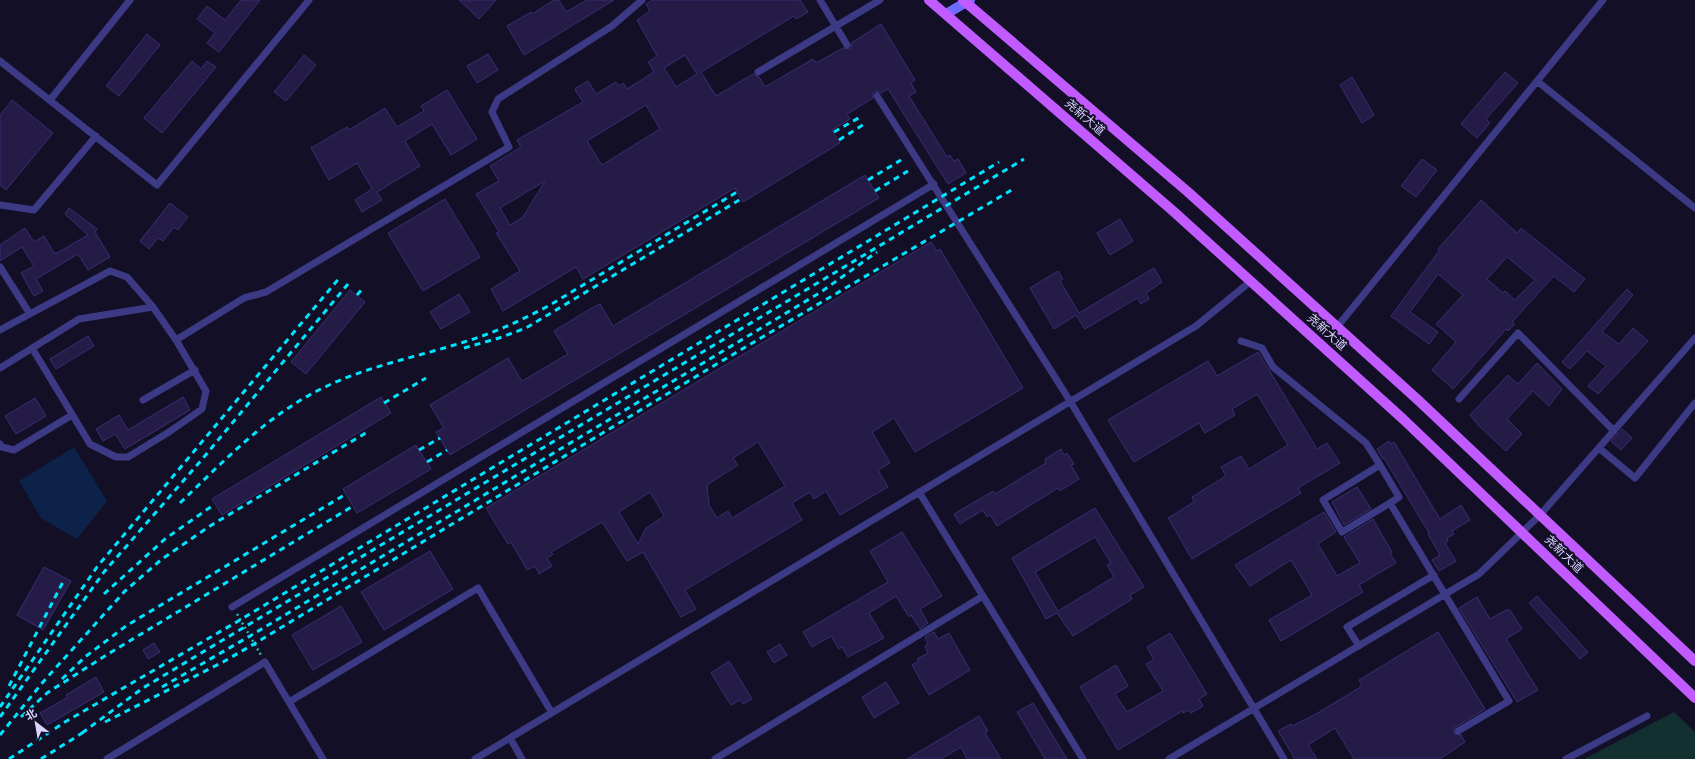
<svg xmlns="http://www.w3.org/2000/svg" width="1695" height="759" font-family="'Noto Sans','Noto Sans SC',sans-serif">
<rect width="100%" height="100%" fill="#130f26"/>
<path fill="#12302f" d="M1674,712l21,20v27h-111z"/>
<path fill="#0c2248" d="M74,447l33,54 -30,38 -36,-21 -22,-37z"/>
<path fill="#241b47" stroke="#3b2d73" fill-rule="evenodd" d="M241,0h19l-41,52 -12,-9 8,-10 -18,-14 10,-13 18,14z
M459,0h37l-17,19z
M554,0h5l7,12 21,-12h27l-90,55 -17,-29 24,-14 1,2z
M653,0h147l8,12 -12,7 -2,-3 -93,56 15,24 37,-22 6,3 6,10 48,-28 3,4 27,-15 6,1 3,-2 -1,-4 30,-19 34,56 -4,3 5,9 -7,4 38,61 3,-2 4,6 4,-2 8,14 -18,11 -60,-95 -7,4 -5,-2 -4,3 1,4 -26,16 3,5 -18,11 8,13 -97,59 -8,-14 -152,91 -7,-12 -73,44 -12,-22 29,-18 -24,-38 3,-1 -23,-38 23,-13 -9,-15 31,-19 -4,-7 66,-38 -8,-12 1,-2 12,-7 8,13 20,-12 3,4 4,-3 4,6 27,-17 -6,-10 9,-6 -20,-36 13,-9 -4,-7zM685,55l12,19 -21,13 -12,-19zM646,105l14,24 -58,36 -15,-24zM545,181l-22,36 -13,8 -10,-17z
M147,34l13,11 -41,51 -13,-10z
M488,54l10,16 -21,13 -10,-17z
M304,55l12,10 -30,36 -12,-9z
M192,61l9,8 6,-8 9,6 -54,66 -18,-15z
M1505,72l13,11 -32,36 4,4 -13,15 -16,-14z
M1352,77l22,38 -12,8 -22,-38z
M447,90l30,49 -26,16 -19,-31 -27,17 15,25 -43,26 5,8 -20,12 -7,-12 17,-11 -15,-26 -28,17 -18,-32 36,-21 2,3 36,-22 12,19 27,-16 -3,-5z
M12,100l41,33 -47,57 -6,-5v-70z
M1422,159l15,11 -21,27 -15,-11z
M865,175l14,23 -429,257 -14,-23 8,-4 -14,-23 78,-47 14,23 46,-27 -14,-23 36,-22 10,-5 13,22z
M445,199l35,58 -57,34 -35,-58z
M1481,200l36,33 4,-5 64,51 -11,13 -20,-16 -42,46 3,2 -7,7 -2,-2 -53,60 -21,-19 24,-28 -20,-18 27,-29 -25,-21 -28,38 28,20 -9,12 -38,-28 48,-65 -1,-2zM1507,257l28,23 -20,20 -10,-9 -2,2 -16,-14z
M170,203l18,14 -10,13 -4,-3 -11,14 -5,-3 -9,11 -9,-8z
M69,208l28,21 -2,3 15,25 -22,13 -10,-16 -42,25 7,12 -9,5 -13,-23 13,-7 -12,-19 -22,14v-16l25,-17 9,14 10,-6 10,17h3l31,-18 -23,-21z
M1120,219l13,22 -23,14 -13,-22z
M931,242l6,9 3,-2 83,139 -108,64 -21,-34 -22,14 18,31 -12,7 10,17 -48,28 -14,-24 -12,8 -4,-7 -18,11 10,17 -117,70 11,19 -15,8 -38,-65 -16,9 -25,-39 -51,30 2,2 -6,4 5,8 -13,8 -4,-8 -8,4 -16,-28 -3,2 -22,-36zM758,442l27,44 -53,32 -4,-7 -11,7 -8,-13 -2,-20 31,-20 -5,-7zM650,492l14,24 -18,12 -8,16 -19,-32z
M1154,268l8,14 -16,11 3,6 -8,5 -4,-6 -52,31 -9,-14 -22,14 -24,-41 28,-17 5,8 -3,2 19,32z
M1627,289l6,6 -31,37 17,12 14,-16 15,13 -50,53 -10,-8 18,-20 -19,-15 -17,18 -8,-7z
M350,290l15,12 -59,72 -15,-12z
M459,294l11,18 -29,17 -11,-17z
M88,336l6,10 -38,23 -6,-10z
M1258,352l59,97 10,-6 13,20 -42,25 3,5 -109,66 -24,-41 26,-16 -2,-5 34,-21 -5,-9 20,-11 8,13 39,-24 -31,-51 -25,15 3,6 -30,18 -6,-10 -65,39 -26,-42 100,-59 9,15z
M1537,363l25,26 -13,17 -16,-15 -26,28 15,15 -16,17 -27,-25 -9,-11 38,-40 10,9z
M183,397l7,13 -65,39 -10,-15 -12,7 -7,-12 23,-14 9,15z
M381,397l10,16 -169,102 -10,-16z
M35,398l11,18 -30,18 -11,-18z
M1622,429l10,9 -11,12 -10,-9z
M1389,441l2,3 3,-2 46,77 21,-14 9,15 -18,11 2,3 -7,4 1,3 -3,2 11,18 -17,10 -7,-11 8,-5 -12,-21 1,-1 -45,-75 -1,1 -6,-10z
M416,445l15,24 -74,44 -14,-24z
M1061,449l3,6 3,-2 7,11 -3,1 8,14 -19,12 -2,-3 -61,38 -7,-11 -3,2 -4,-7 -23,14 -6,-10 39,-23 2,3 51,-31 -1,-4z
M1357,487l14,22 -27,16 -12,-23z
M1095,508l49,79 -14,8 2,4 -59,37 -16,-23 -11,6 -34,-61zM1095,537l16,26 -4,2 7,12 -56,34 -23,-39z
M1324,512l12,20 -18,12 19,32 23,-13 -16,-26 29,-18 19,33 -2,1 6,10 -37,22 4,7 -82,49 -12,-21 43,-25 -21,-35 -41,26 -15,-21z
M902,532l40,64 -22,13 8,14 -8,6 -9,-14 -2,2 -13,-21 -27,17 15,25 -36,19 -6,-10 -3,2 -8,-13 -19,11 -9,-15 85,-50 -18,-31z
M430,551l23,38 -69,41 -23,-38z
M44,567l27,14 -28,49 -26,-15z
M1537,596l51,56 -8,7 -51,-56z
M1477,597l13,22 16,-9h4l12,19 -16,10 32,51 -21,12 -58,-94z
M341,606l21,36 -49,28 -21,-35z
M934,632l4,7 11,-6 21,37 -41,25 -17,-30 7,-4 -2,-2 11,-6 -3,-7 3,-2 -3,-7z
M1438,632l47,77 -31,19v6l7,1 4,7 -25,17h-86l-19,-31 -27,17 9,14h-22l-17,-28 13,-7 1,2 24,-12 46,-28 -3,-6z
M1170,633l37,61 -8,5 4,7 -12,7 -2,-3 -6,3 -1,-2 -64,39 -38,-63 36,-22 12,21 -13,8 12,18 36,-21 -17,-27 8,-4 -7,-13z
M154,643l6,9 -12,7 -5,-9z
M780,644l7,11 -13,8 -7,-11z
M729,661l23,38 -9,5 -3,-4 -9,5 -20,-32z
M96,677l8,15 -57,33 -7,-12 28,-16 -2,-2z
M886,682l13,21 -25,15 -12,-21z
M1033,703l34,56h-22l-28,-47z
M979,716l9,15 -3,2 16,26h-34l-6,-12 -20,12h-34z"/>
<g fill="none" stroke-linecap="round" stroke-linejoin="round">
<path stroke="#2fb8b0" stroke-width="2.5" stroke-dasharray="2 3" stroke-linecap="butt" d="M237,614l24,41"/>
<path stroke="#3d3a85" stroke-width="7" d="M820,0l27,45
M0,61l157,124 152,-185
M758,72l122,-72
M1537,81l158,127
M877,96l193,305 214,358
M50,100l80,-100
M0,205l34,5 62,-74
M0,267l30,47
M1337,327l266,-327
M0,330l110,-59 17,6 26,30 23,33 30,51 -4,18 -33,23 -41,25h-12l-26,-13 -58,-96
M176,340l68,-42 22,-6 243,-145 -17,-35 6,-13 114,-73 30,-26
M1241,341l21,7 11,19 93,76 14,22 -57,35 19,32 48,-29 119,198 -51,30
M0,368l79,-49 74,-12
M1459,399l59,-66 96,98
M143,400l52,-30
M0,444l2,3 12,3 58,-35
M1599,448l36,30 60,-75
M1380,465l19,32 -9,6
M919,492l164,267
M232,607l702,-423
M1359,646l-12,-19 87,-52
M289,702l189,-114 74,125
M510,738l12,21
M107,759l158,-97 58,97
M475,759l721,-433 55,-45
M715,759l268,-163
M1169,759l310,-185 61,-59 155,-177
M1566,759l81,-43"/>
<path stroke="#6f6bff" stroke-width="10" d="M946,14l24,-14"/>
<path stroke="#c25bff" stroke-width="10" d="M929,0l244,211 230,208 292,279
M963,0l225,192 230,208 277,261"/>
<path stroke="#00e5ff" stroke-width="3" stroke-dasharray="6 5" stroke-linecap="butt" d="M834,132l28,-16
M839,140l27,-17
M868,180l33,-20
M875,191l33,-20
M357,295l6,-7
M464,348l35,-10 27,-10 215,-129
M384,403l42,-25
M419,450l21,-12
M427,462l20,-12
M180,503c44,-42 87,-88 143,-115 44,-22 94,-31 141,-46 30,-9 58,-22 86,-37l187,-113
M104,594l61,-55 47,-33
M62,679l23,-22 41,-31 220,-132
M9,686l55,-106
M162,687l88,-51 571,-344 56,-40
M0,707l97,-140 244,-291
M0,717l104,-145 100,-115 144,-173
M21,717l26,-24 61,-39 245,-148
M105,722l118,-60 31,-18 456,-276 305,-180
M82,733l61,-45 881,-529
M0,735l43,-53 82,-91 37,-32 48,-33 159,-95
M9,759l56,-37 175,-102 759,-458
M41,759l46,-29"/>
</g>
<g text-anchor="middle" stroke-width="4" stroke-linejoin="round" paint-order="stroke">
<g font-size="12" fill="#d9d4ff" stroke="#130f26">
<text transform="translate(1085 117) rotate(41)" y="4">尧新大道</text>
<text transform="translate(1327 332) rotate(42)" y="4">尧新大道</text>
<text transform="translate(1564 554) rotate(44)" y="4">尧新大道</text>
</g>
</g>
<g transform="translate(36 723) rotate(329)" stroke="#130f26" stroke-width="3" paint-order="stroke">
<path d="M0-3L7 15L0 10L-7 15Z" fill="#d9d4ff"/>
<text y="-6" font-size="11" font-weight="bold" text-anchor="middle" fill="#d9d4ff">北</text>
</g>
</svg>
